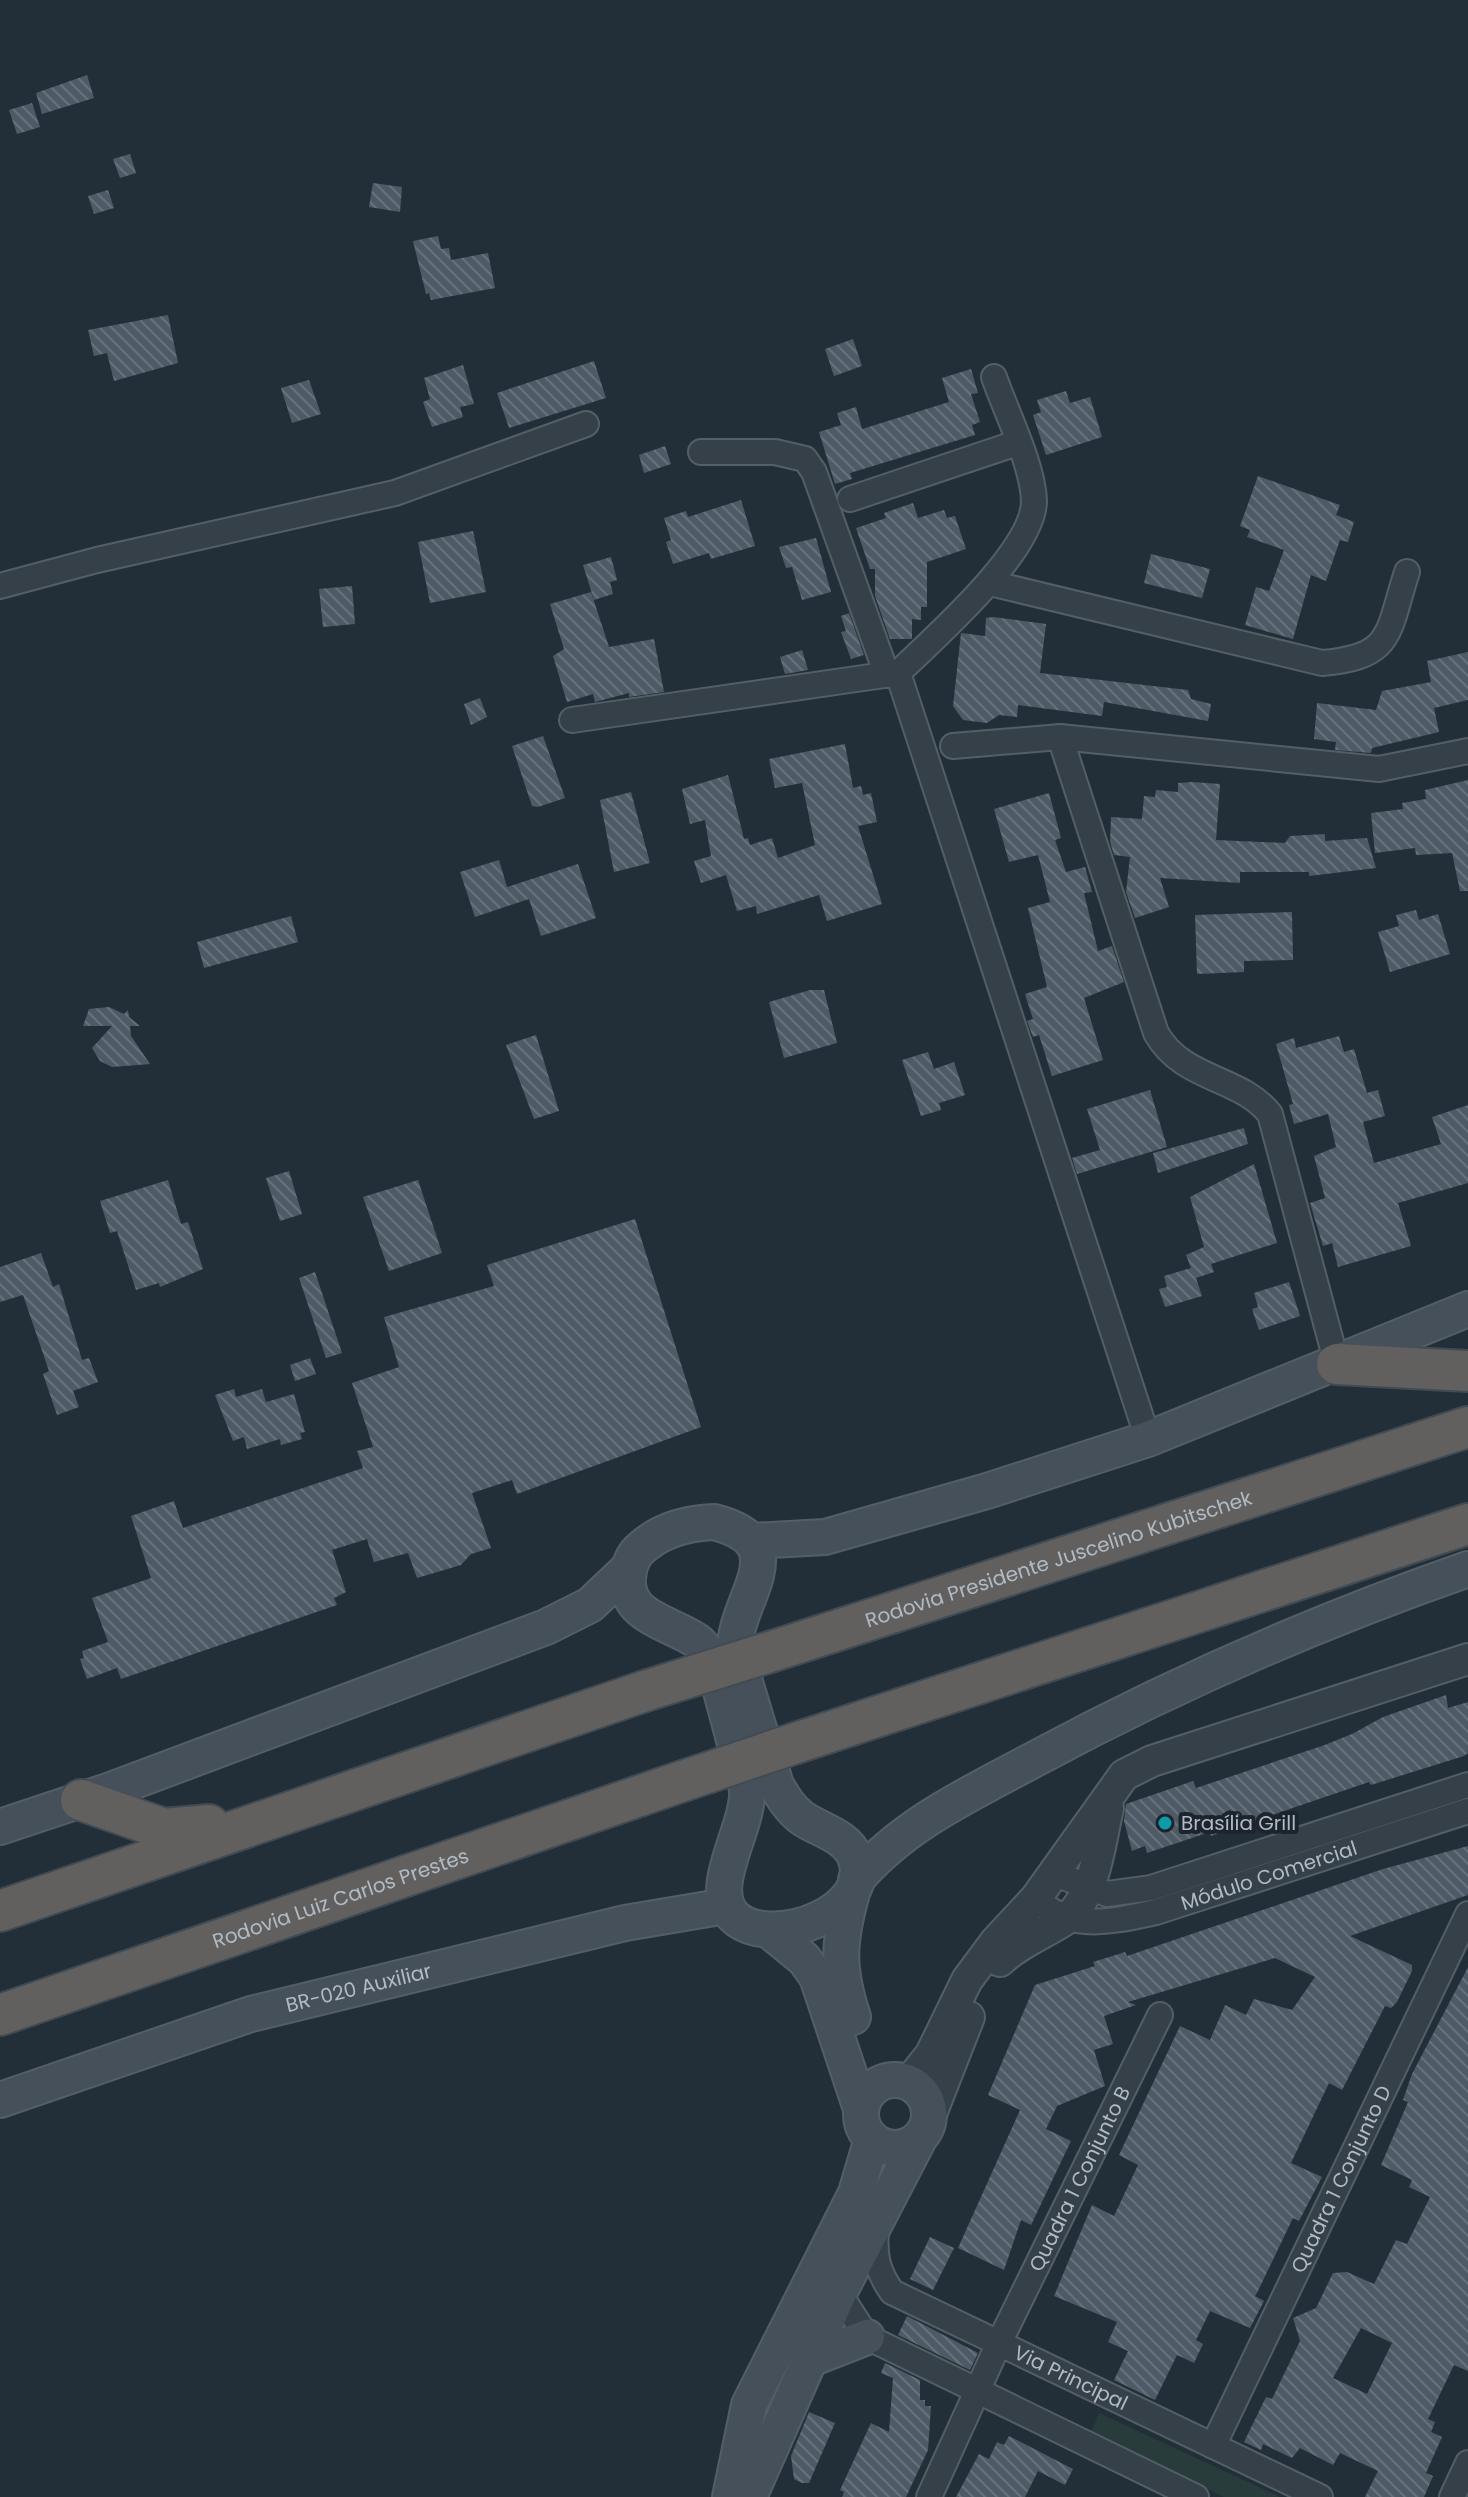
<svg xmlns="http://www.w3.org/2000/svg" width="1468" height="2497" font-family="Poppins,sans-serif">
<defs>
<pattern id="building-back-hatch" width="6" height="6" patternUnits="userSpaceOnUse" patternTransform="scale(2)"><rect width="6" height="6" fill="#4e5b67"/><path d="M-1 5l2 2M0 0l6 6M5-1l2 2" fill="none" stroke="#65717b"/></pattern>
</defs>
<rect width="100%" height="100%" fill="#232f38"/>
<path fill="#283d3b" d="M1099,2413l177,82 3,2h-55l-133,-65z"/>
<path fill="url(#building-back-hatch)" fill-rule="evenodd" d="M87,75l7,23 -52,16 -6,-21z
M32,103l8,24 -23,7 -8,-24z
M130,154l6,19 -16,5 -7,-19z
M373,183l29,4 -2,25 -31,-5z
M108,190l6,18 -20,6 -6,-18z
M438,236l3,13 8,-1 2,12 37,-7 7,35 -64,12 -2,-7 -3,1 -13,-53z
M168,315l10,48 -64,18 -7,-28 -13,3 -6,-26z
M853,339l9,27 -28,10 -9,-27z
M594,361l12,37 -97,30 -12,-35z
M463,365l11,39 -14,3 3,10 -31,10 -9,-25 7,-3 -6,-21z
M971,369l7,24 -7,1 9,28 -8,3 3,10 -125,38 2,6 -17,5 -16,-52 22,-7 -4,-12 19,-6 6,22 87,-27 -7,-24z
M309,380l12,34 -29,9 -11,-35z
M1066,391l4,12 20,-6 12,40 -56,18 -13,-40 8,-3 -4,-12z
M665,446l6,18 -27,9 -5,-18z
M1258,476l82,29 -4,10 18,7 -6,20 -8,-2 -14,41 -15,-6 -18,64 -48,-14 11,-38 13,4 15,-41 -37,-13 3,-7 -10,-4z
M741,500l14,46 -44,13 -2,-6 -36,11 -7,-22 5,-2 -7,-22 22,-7 2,6z
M913,503l5,15 26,-8 3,8 8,-2 11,33 -39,13v45h-6v13l-9,-1v20h-22l-15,-43v-27h-5l-14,-41 30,-10 -2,-5z
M473,531l13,61 -56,11 -12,-61z
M816,538l15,54 -29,8 -10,-33 -6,1 -7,-21z
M1151,554l59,15 -8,29 -58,-15z
M611,557l6,23 -7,2 3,12 -19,6 -11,-35z
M352,586l3,38 -32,3 -4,-38z
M591,592l18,55 45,-8 10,53 -35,5v-4l-34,9 -2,-8 -26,8 -14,-46 11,-7 -14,-45z
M849,613l15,42 -13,4 -10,-27 5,-1 -5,-15z
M993,617l53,7 -6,49 148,17 3,9 20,5 -3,17 -104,-19 -2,14 -84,-11 -1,12 -18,-2 -12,8 -24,-3 -10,-14 8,-73 24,3 1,-18z
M802,650l6,20 -23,4 -5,-17z
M1468,652v48l-34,8 5,24 -67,16 -1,5 -36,-3 1,-8 -22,-3 3,-36 59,7 6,-19 49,-9 -4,-21z
M480,698l7,19 -16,8 -7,-21z
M543,736l22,62 -27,9 -6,-1 -20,-60z
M845,744l8,44 8,-2 2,9 8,-2 6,29 -19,4 24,78 -55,17 -8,-26 -62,19 -1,-8 -19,5 -11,-36 -25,8 -7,-22 17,-5 -6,-36 -15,4 -8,-35 46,-14 16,64 4,-1 2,7 22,-7 6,20 37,-13 -13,-62 -27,5 -6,-29z
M1468,780v111h-8l-8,-38 -36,2 -1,-7 -40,5 -4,-40 32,-4 -1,-6 24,-4 -1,-9z
M1192,782l28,2 -4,56 69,3 5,-7 35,-2v7l42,-3 9,30 -67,8v-4h-69v11l-80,-5 9,29 -34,11 -9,-26 4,-35 -16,-2 -4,-13 1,-25 31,2 2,-23 11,1 1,-7 22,2v-9z
M631,792l19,71 -36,9 -14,-72z
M1049,793l12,45 -6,2 11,32 19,-5 7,25 -8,1 14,58 14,-5 12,36 -40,16 19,62 -51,16 -13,-41 -6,2 -6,-16 6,-2 -8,-25 22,-7 -19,-79 22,-6 -12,-47 -29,7 -15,-53z
M499,860l8,27 71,-23 18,54 -55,18 -12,-37 -54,18 -15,-45z
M1416,910l3,10 19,-6 12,40 -60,18 -12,-40 21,-6 -3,-11z
M1292,912l1,48 -49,1v11l-47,2 -2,-59z
M291,916l7,26 -94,26 -7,-26z
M810,990h14l13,53 -53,15 -15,-56z
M109,1007l15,7 4,-4 1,7 11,9h-10l1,10 19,28 -38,3 -12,-6 -8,-13 20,-22h-29l6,-17z
M536,1035l23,76 -25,8 -28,-74z
M1339,1036l5,16 10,-3 13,44 11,-3 7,26 -22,6 11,41 67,-19 -9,-27 36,-12v78l-70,20 13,43 -73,21 -6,-24 -9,3 -13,-43 15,-5 -11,-42 22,-9 -8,-33 -34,10 -5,-19 4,-1 -17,-60 18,-6 2,10z
M928,1052l6,17 20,-7 11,33 -26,8 2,7 -20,6 -19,-56z
M1150,1090l17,57 -90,27 -5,-16 28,-8 -13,-41z
M1244,1128l4,16 -90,29 -5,-20z
M1254,1164l23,79 -66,21 3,8 -18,6 6,18 -37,11 -6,-18 8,-2 -3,-11 27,-8 -5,-13 18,-8 -14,-50z
M289,1171l13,43 -22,7 -14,-43z
M168,1180l13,44 7,-2 15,47 -43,18 -1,-4 -23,7 -19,-59 -7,2 -10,-32z
M418,1180l24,73 -53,18 -26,-74z
M635,1219l66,208 -184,67 -5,-14 -40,13 19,55 -20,6 -10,11 -44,13 -9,-25 -34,9 -7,-23 -35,11 14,42 -12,6 3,7 -216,74 -4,-11 -30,11 -7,-20 4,-1 -2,-7 26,-9 -16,-44 59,-20 -20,-62 43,-15 9,27 180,-60 -6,-17 16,-4 -21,-64 47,-16 -15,-50 110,-31 -7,-21z
M41,1253l12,34 6,-3 23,76 7,-2 9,24 -25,9 6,16 -22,8 -14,-41 6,-3 -26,-76 -23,7v-35z
M315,1272l27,81 -16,5 -27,-80z
M1289,1282l11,34 -41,14 -7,-21 6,-2 -4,-14z
M310,1358l6,16 -21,7 -5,-16z
M234,1389l2,8 26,-8 4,13 28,-8 11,38 -5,1 2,6 -21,6 -1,-6 -33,10 -3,-12 -11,4 -18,-46z
M1446,1695l2,13 20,-6v51l-4,3 -93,29 -2,-3 -158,54 -1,-4 -63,21 -2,-7 -13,5 -8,-30 2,-17 67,-23 3,7 126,-42 30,-12 31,-17z
M1468,1846v49l-118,41 62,29v6l-15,31 -6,6 -6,-2 -43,84 -13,-7 -38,80 31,14 -23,44 -6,-3 -36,75 -2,3 9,5 -14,27 -40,-17 -14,29 7,4 -9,19 -17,-8 -22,45 -41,-20 14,-29 -20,-9 9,-20 -63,-26 38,-91 22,11 24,-51 -19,-10 61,-129 30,14 15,-35 21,10 8,-16 38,11 23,-33 -40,-19 -147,44 8,3 -32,11 9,28 -19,6 11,36 -48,20 -11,23 25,12 -40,84 -10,-5 -17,50 -46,-22 62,-138 -32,-15 47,-110 60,-19 -2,-4 32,-10 2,4 256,-87z
M1468,1967v404l-14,-6 -26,54 7,3 -4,10 11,5 -16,36 7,3 -9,21h-59l13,-26 -38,-18 -7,12 -33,-17 -8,10 -29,-14 -2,6 -17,-8 22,-45 6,2 28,-58 -7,-23 23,-10 17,-35 14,-1 27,12 22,-44 11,4 23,-47 -21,-10 3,-7 -31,-15 27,-63 -5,-2 9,-26zM1361,2328l31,15 -25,51 -34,-16z
M930,2237l24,11 -21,42 -23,-11z
M907,2316l71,37 -8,17 -72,-35z
M885,2363l35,17v20h5v6h6l-3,44 -22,47h-64l2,-5 -4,-2 31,-67 18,9 4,-54 -12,-5z
M809,2412l26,11 -26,60h-7l-8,-4 -3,-23z
M1009,2436l64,33 -8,16 -27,-14 -13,26h-69l23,-43 10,5 8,-17 7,3z"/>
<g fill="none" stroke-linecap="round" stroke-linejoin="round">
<g stroke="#545e66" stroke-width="28">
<g id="minor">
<path d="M994,377c12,35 39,88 40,124 0,50 -101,138 -136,172l250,766"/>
<path d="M701,452h74l30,7 9,13 73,203"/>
<path d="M850,499l167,-56"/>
<path d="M990,583l332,80c72,-6 65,-30 85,-91"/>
<path d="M0,586l97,-26 298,-67 191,-69"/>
<path d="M572,720l326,-47"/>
<path d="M1060,737l96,296c27,48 84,43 114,81l67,250"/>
<path d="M953,746l107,-9 319,32 89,-18"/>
<path d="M1053,1873l54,21 44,-6 317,-103"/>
<path id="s1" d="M1036,1898c34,35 77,23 120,14l312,-101"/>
<path id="s2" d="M876,2230c-2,25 1,41 16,62l428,205"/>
<path d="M839,2293l28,44 329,160"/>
<path id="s3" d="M1213,2446l255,-532"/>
<path id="s4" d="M929,2497l70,-154 161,-328"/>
<path d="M1452,2497l16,-34"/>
</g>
</g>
<g stroke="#545e66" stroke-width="34">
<path id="tertiary" d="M1000,1961c19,-18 41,-26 63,-40 32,-20 37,-79 45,-113
M908,2083l23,-29 36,-74 29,-39 40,-43 88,-123 28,-14 316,-102
M929,2119l40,-102"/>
</g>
<g stroke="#545e66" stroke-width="38">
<g id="secondary">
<path d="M714,1522c85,22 21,75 21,127l41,136c7,12 14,24 26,33 17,12 44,17 53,39 21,54 -80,91 -117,63 -37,-27 12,-91 9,-131l-34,-128c-5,-7 -9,-15 -16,-20 -25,-18 -72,-23 -69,-63 1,-11 3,-20 11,-28 20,-19 47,-27 75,-28z"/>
<path d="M752,1541l73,-4 162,-46 161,-52 320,-130"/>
<path d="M0,1827l108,-36 438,-164 44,-22 39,-37"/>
<path d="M856,1880c49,-57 114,-86 179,-121 139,-75 284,-138 433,-190"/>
<path d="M852,1893c-14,50 -15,75 1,124"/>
<path d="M771,1932l33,27 13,18 44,132"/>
<circle cx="895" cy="2114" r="34"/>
<path id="s5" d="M0,2100l251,-86 374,-91 101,-17"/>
<path d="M808,2360l59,-23"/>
<path d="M730,2497l19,-92 107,-212 16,-54"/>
<path d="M749,2497l90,-204 81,-156"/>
</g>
</g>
<g stroke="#414b53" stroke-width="44">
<g id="trunk">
<path d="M1337,1364l131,7"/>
<path id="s6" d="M773,1651l695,-224"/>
<path d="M796,1743l672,-219"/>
<path d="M81,1800l83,29 45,-4"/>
<path d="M0,1911l648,-221"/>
<path id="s7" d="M0,2015l680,-233"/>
</g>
</g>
<use href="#minor" stroke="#364048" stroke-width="24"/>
<use href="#tertiary" stroke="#364048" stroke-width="30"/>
<use href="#secondary" stroke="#45505b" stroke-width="34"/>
<use href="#trunk" stroke="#61605e" stroke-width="40"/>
<g stroke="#414b53" stroke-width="44" stroke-linecap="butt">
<path id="trunk-bridge" d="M648,1690l125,-39
M680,1782l116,-39"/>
</g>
<use href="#trunk-bridge" stroke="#61605e" stroke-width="40"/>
</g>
<circle fill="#0f9aa8" stroke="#1c252d" stroke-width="3" cx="1165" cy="1823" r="8"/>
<g text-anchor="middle" stroke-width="8" stroke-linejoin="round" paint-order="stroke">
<g font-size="20" fill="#b1bbc5" stroke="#1c252d">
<text dy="7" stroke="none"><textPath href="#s6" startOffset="300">Rodovia Presidente Juscelino Kubitschek</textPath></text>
<text dy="7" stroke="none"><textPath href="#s1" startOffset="246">Módulo Comercial</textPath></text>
<text dy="7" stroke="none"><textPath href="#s7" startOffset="360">Rodovia Luiz Carlos Prestes</textPath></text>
<text dy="7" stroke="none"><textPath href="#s5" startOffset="376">BR-020 Auxiliar</textPath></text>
<text dy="7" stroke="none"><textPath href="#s4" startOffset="352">Quadra 1 Conjunto B</textPath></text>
<text dy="7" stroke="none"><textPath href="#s3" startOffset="296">Quadra 1 Conjunto D</textPath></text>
<text dy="7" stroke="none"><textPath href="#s2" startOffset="264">Via Principal</textPath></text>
</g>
<g font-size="20" fill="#b1bbc5" stroke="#1c252d" text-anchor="start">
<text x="1181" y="1830">Brasília Grill</text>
</g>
</g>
</svg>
